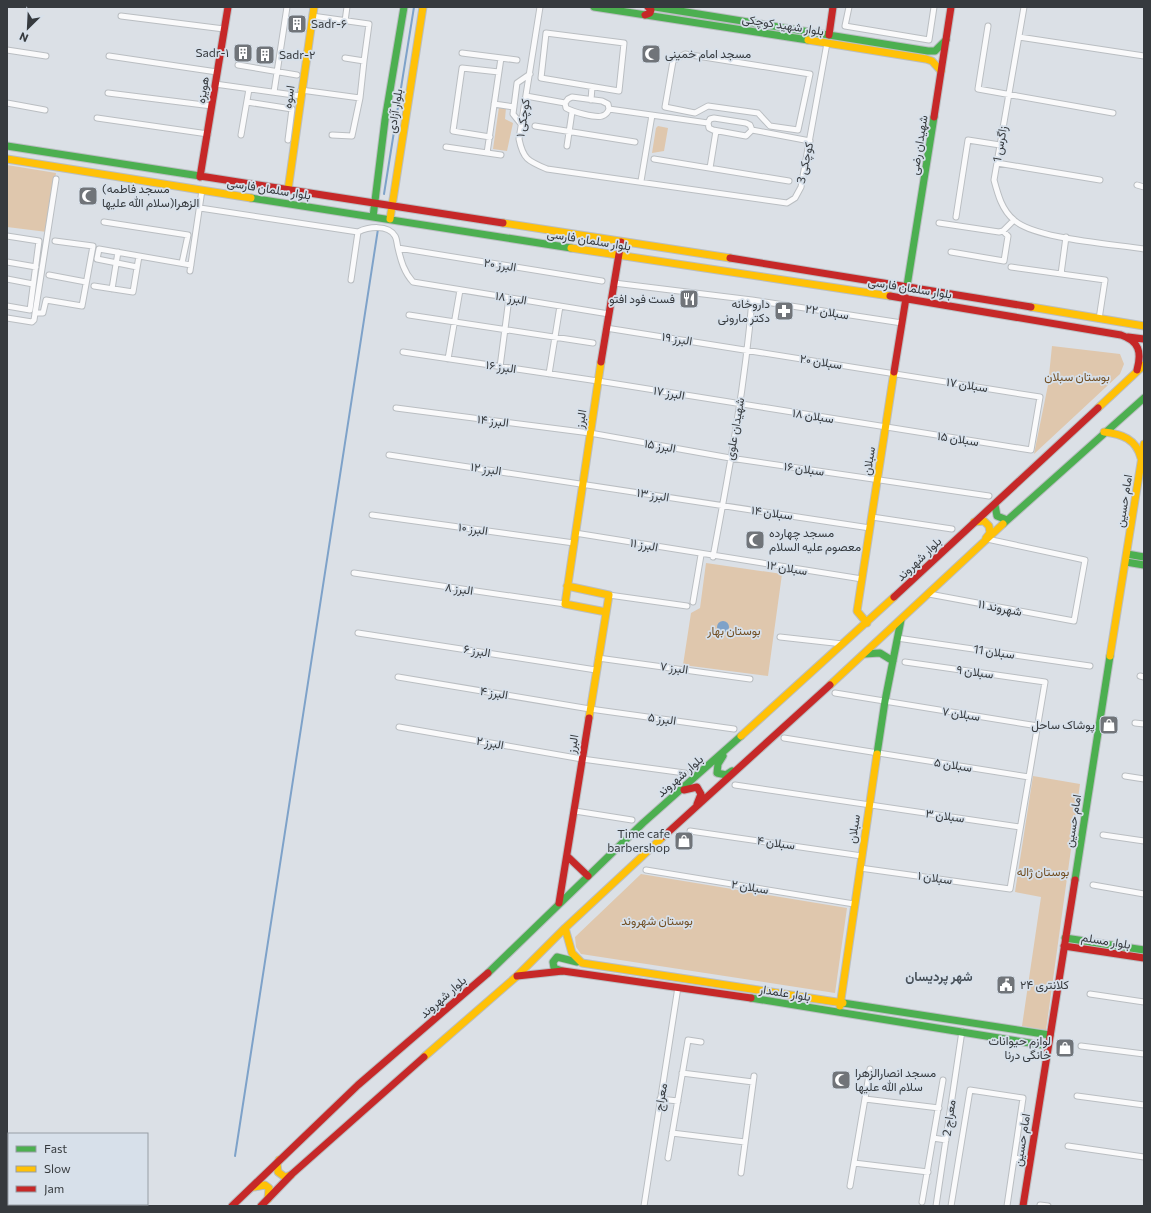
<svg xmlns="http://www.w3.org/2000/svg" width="1151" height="1213" font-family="Commissioner,Vazirmatn,sans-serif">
<rect width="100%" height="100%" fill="#dbe0e6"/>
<path fill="#dfc7ad" d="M499,107l7,1 -1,11 8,4 -6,28 -14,-2z
M658,126l10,2 -4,23 -12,2 4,-25z
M7,165l49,8 -9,59 -40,-5z
M1052,346l68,8 4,10 -4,10 -86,80 14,-69z
M706,563l76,11 -14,102 -85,-11 8,-52 9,-5z
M1033,776l47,8 -34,246 -24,-4 19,-129 -26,-5z
M641,874l206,34 -12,85 -254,-39 -5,-7 -1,-10z"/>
<path fill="#7ea2c9" d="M717 627a6 6 0 1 1 12 0a6 6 0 1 1-12 0Z"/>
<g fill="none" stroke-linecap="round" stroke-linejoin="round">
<path stroke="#7ea2c9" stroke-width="2" d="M384,194l30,-187
M235,1156l143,-927"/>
<g stroke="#babec2" stroke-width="7">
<path id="street" d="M540,7l-21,132c4,20 9,22 28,30l240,34 8,-5 6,-11 26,-144
M849,7l-4,19 84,14 5,-33
M1024,7l-30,173c4,15 8,30 20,40 21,19 99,24 130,29
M121,16l103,13
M312,16l57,8 -5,37
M345,21l2,-14
M988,26l-10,63 135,24
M546,33l78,10 -5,48 -78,-13z
M1019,37l125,19
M7,50l39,6
M462,53l55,7
M685,54l125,20 -12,56 -28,-4 -12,-13 -50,-7 -13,7 -30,-6 8,-46z
M109,56l108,16
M345,58l19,3 -4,37
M238,65l59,10
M215,84l86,12
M301,90l59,8 -8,38 -20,-1
M274,92l13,-85
M108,93l104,13
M526,96l39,7
M572,97l30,4 6,3 1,5c-1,3 -3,6 -7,7 -7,2 -29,-4 -36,-8l-1,-5 3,-4z
M591,100l1,-13
M247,102l45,7 -4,31
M7,103l38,7
M494,104l20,3
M609,109l99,14
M97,118l111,16
M714,118l32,5 4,2 2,5 -6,6 -33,-6 -4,-2 -1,-5 2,-4z
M521,124l-8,-10 4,-31 13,-9
M535,126l100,16
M752,130l58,11
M241,135l8,-46
M490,137l-37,-6 9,-63 37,4
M567,146l5,-34
M446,147l55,8
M487,153l14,-95
M654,159l135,22
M997,163l103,17
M710,168l6,-37
M641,181l11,-66
M1137,185l7,2
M200,208l158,24 -7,48
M956,217l12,-77 32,5
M104,222l84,13 -6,28
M939,223l60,9 4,-1 11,-11
M358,232c10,-5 30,-8 37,4 2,3 2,9 3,12 3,13 6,24 15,34l196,32
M7,236l32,5 -9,69 -23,-4
M398,248l204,33
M951,252l53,9 4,-25 -5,-5
M7,262l29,5
M137,267l-40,-8 2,-10 92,16
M1011,267l94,13 -6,39
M190,271l12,-81
M1061,274l5,-37
M49,275l37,7
M7,279l26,5
M614,283l138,17 150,23
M94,286l39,6 6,-36
M112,289l6,-37
M35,313h8l3,-13 36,6 11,-60 -38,-5
M409,315l184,28
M7,318l25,4 2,-2 22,-141
M403,352l195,29 433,69 9,-53 -434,-69
M448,359l12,-69
M500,367l9,-69
M549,374l11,-68
M396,408l194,25 140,25 259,38
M389,455l481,73
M372,515l202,28
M872,517l80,12
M575,533l287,46
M713,557c16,-86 32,-170 39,-257
M354,573l211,31
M929,594l145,27 11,-61 -98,-21
M609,595l78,11
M693,602l8,-47
M358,633l238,37
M780,637l63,7
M897,638l193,28
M598,658l152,21
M1140,676l4,1
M398,677l192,32 144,20
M835,693l203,33
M1135,723l9,1
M399,727l183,32 103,14
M784,738l245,39
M1125,776l19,3
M735,785l285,42
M575,811l57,9
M690,831l172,25
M1103,835l41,6
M860,868l150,21 35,-207 -140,-20
M646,870l208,34
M1093,885l51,9
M1090,994l54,8
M1081,1046l63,8
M682,1073l71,9
M1077,1096l67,9
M660,1099l18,2
M865,1099l74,9
M672,1133l73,9
M933,1138l13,2
M1068,1146l76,11
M668,1158l20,-118 13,2
M1014,1158l16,2
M854,1163l74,9
M741,1173l13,-97
M850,1186l20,-117
M922,1202l21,-122
M1040,1205l8,1
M644,1206l34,-219
M936,1206l26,-175
M951,1206l19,-116 53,8 -16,108"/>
</g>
<g stroke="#babec2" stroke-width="9">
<path id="fast" d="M594,7l214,33
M655,7l273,44h7l11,-11
M7,146l193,30
M251,198l320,50
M373,217l12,-97 19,-113
M907,286l27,-169
M995,505l2,11 10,4
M1003,524l141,-126
M1127,554l17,3
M1126,562l18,3
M864,654l16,-1 13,8
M877,754l8,-53 16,-81
M723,756l-5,8 -1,9 9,2 6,-4
M1075,880l35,-224
M1065,938l79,12
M562,971l-8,-3 -1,-6 4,-5 20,5
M488,973l155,-150 98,-87
M751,998l297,48
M843,1003l207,32"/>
</g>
<g stroke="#babec2" stroke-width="9">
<path id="slow" d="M808,40l118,19 6,2 9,10
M7,159l244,39
M288,190l26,-183
M390,219l33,-212
M503,223l227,35
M571,248l319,48
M1031,307l113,19
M601,362l-36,242 41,8
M1098,408l46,-43
M1104,432c18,2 32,7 37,26
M974,522l10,-1 5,5 1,7 -4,5
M567,586l42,9 -20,123
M867,623l-10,-12 37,-239
M1110,656l34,-212
M830,685l173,-161
M741,736l153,-139
M565,928l7,25 10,10 261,40
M840,1006l37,-252
M424,1057l93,-81 48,-48 99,-92
M279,1160l-2,4 1,8 7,5 6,-2
M254,1187l11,-2 4,3 -1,11"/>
</g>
<g stroke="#babec2" stroke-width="9">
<path id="jam" d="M645,15l5,-2 1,-3 -3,-3
M829,35l4,-28
M934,117l17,-110
M200,176l303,47
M200,177l28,-170
M730,258l301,49
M890,296l231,39c18,6 21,17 16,35
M1128,337l16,2
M601,362l20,-120
M894,372l12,-74
M894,597l204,-189
M684,790l13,-3 4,7 -4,10
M664,836l166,-151
M567,856l21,20
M559,903l30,-185
M1064,946l80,12
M517,976l46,-5 188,27
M232,1206l126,-121 130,-112
M261,1206l31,-32 132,-117
M1023,1206l52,-326"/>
</g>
<use href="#street" stroke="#fafafb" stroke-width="5"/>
<use href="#fast" stroke="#4caf50" stroke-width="7"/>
<use href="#slow" stroke="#ffc107" stroke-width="7"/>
<use href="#jam" stroke="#c62828" stroke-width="7"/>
</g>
<defs>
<g id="building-square" transform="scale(1)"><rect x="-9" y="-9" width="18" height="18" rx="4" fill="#707479" stroke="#d7e0ea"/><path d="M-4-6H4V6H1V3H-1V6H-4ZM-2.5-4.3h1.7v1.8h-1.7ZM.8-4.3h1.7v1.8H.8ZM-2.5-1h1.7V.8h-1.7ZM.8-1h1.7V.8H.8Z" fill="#fff"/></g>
<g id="mosque-square" transform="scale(1)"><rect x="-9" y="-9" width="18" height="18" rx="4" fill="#707479" stroke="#d7e0ea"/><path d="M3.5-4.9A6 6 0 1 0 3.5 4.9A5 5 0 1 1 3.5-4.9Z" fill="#fff"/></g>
<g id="restaurant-square" transform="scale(1)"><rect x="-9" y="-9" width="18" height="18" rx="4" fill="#707479" stroke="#d7e0ea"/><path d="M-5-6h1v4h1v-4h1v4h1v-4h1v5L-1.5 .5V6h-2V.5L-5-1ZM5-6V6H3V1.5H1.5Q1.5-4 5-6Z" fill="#fff"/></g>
<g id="pharmacy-square" transform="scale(1)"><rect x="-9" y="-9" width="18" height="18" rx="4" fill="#707479" stroke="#d7e0ea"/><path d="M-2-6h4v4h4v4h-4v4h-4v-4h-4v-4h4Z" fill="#fff"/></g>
<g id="shop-square" transform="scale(1)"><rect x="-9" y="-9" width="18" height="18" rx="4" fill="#707479" stroke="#d7e0ea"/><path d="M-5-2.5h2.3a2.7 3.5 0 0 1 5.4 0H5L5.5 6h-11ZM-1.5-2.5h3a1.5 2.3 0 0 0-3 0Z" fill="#fff"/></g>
<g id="civic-square" transform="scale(1)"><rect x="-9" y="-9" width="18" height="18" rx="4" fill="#707479" stroke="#d7e0ea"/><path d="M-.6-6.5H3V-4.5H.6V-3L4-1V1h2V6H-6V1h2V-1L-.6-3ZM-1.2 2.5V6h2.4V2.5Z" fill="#fff"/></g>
</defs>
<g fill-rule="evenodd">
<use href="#building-square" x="297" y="24"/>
<use href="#building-square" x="243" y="53"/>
<use href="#mosque-square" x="651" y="54"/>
<use href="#building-square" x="265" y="55"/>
<use href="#mosque-square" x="88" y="196"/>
<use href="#restaurant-square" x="689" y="299"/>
<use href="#pharmacy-square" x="784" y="311"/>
<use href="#mosque-square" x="755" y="540"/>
<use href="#shop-square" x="1109" y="725"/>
<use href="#shop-square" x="684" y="841"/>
<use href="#civic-square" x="1006" y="985"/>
<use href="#shop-square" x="1065" y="1048"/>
<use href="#mosque-square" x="841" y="1080"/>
</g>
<g text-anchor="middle" stroke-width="3.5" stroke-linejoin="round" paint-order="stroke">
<g font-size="12" fill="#363a3e" stroke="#d7e0ea" text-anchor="start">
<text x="311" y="28">Sadr-۶</text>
<text x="229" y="57" text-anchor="end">Sadr-۱</text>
<text x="665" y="58">مسجد امام خمینی</text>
<text x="279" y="59">Sadr-۲</text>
<text x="102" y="193">(مسجد فاطمه<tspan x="102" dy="14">الزهرا(سلام الله علیها</tspan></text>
<text x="675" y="303" text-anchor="end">فست فود افتو</text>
<text x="770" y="308" text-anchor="end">داروخانه<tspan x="770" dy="14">دکتر مارونی</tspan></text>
<text x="769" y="537">مسجد چهارده<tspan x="769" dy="14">معصوم علیه السلام</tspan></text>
<text x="1095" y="729" text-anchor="end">پوشاک ساحل</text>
<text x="670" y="838" text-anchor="end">Time cafe<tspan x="670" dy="14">barbershop</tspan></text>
<text x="1020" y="989">کلانتری ۲۴</text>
<text x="1051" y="1045" text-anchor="end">لوازم حیوانات<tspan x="1051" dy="14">خانگی درنا</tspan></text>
<text x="855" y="1077">مسجد انصارالزهرا<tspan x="855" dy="14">سلام الله علیها</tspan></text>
</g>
<g font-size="12" fill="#363a3e" stroke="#d7e0ea">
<text transform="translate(783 25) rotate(9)" y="4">بلوار شهید کوچکی</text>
<text transform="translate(203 90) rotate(-81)" y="4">هویزه</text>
<text transform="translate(289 97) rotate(-82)" y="4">اسوه</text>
<text transform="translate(395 111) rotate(-81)" y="4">بلوار آزادی</text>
<text transform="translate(523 118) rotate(-82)" y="4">کوچکی ۱</text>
<text transform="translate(1000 144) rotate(-80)" y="4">زاگرس 1</text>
<text transform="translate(919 145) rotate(-81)" y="4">شهیدان رضی</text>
<text transform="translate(805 163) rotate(-78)" y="4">کوچکی 3</text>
<text transform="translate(269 189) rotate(9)" y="4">بلوار سلمان فارسی</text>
<text transform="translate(589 240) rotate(9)" y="4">بلوار سلمان فارسی</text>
<text transform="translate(500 265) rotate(9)" y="4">البرز ۲۰</text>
<text transform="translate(910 288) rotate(9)" y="4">بلوار سلمان فارسی</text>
<text transform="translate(511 298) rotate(9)" y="4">البرز ۱۸</text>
<text transform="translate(827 312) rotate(9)" y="4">سبلان ۲۲</text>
<text transform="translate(677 339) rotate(9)" y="4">البرز ۱۹</text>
<text transform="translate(821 362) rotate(9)" y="4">سبلان ۲۰</text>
<text transform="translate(501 367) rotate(8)" y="4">البرز ۱۶</text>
<text transform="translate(967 385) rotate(9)" y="4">سبلان ۱۷</text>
<text transform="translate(669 393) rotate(10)" y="4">البرز ۱۷</text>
<text transform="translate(813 416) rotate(9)" y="4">سبلان ۱۸</text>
<text transform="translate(581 419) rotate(-81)" y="4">البرز</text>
<text transform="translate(493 421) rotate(7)" y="4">البرز ۱۴</text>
<text transform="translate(735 429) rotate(-80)" y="4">شهیدان علوی</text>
<text transform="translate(958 439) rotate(9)" y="4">سبلان ۱۵</text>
<text transform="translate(660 446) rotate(10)" y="4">البرز ۱۵</text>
<text transform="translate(869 461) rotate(-81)" y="4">سبلان</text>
<text transform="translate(486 469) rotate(8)" y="4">البرز ۱۲</text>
<text transform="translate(804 469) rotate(8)" y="4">سبلان ۱۶</text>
<text transform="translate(653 495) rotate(9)" y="4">البرز ۱۳</text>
<text transform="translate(1124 501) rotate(-81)" y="4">امام حسین</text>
<text transform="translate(772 513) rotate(8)" y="4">سبلان ۱۴</text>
<text transform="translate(473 529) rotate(8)" y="4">البرز ۱۰</text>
<text transform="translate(644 545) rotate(10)" y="4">البرز ۱۱</text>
<text transform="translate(919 559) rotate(-44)" y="4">بلوار شهروند</text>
<text transform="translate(787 568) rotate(9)" y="4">سبلان ۱۲</text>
<text transform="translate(459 589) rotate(8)" y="4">البرز ۸</text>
<text transform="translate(1000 608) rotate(11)" y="4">شهروند ۱۱</text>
<text transform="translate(477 651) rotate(9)" y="4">البرز ۶</text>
<text transform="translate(994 652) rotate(8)" y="4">سبلان 11</text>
<text transform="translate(674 668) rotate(8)" y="4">البرز ۷</text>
<text transform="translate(975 672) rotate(8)" y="4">سبلان ۹</text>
<text transform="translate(494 693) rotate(9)" y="4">البرز ۴</text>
<text transform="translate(961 714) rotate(9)" y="4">سبلان ۷</text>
<text transform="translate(662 719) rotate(8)" y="4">البرز ۵</text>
<text transform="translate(490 743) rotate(10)" y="4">البرز ۲</text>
<text transform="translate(573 744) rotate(-81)" y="4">البرز</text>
<text transform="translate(953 765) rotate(9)" y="4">سبلان ۵</text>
<text transform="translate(680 776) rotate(-41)" y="4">بلوار شهروند</text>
<text transform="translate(945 816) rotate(8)" y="4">سبلان ۳</text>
<text transform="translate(1073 821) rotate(-81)" y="4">امام حسین</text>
<text transform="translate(854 829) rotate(-82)" y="4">سبلان</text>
<text transform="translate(776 843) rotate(8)" y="4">سبلان ۴</text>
<text transform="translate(935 878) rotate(8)" y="4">سبلان ۱</text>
<text transform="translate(750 887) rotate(9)" y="4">سبلان ۲</text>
<text transform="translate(1106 941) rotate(9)" y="4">بلوار مسلم</text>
<text transform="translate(785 993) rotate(9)" y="4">بلوار علمدار</text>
<text transform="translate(443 997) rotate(-41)" y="4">بلوار شهروند</text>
<text transform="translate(661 1097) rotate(-81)" y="4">معراج</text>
<text transform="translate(949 1118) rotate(-82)" y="4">معراج 2</text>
<text transform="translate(1022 1140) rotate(-81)" y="4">امام حسین</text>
</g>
<g font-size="12" fill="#714e22" stroke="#d7e0ea">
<text x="1077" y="381">بوستان سبلان</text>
<text x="734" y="635">بوستان بهار</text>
<text x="1043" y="876">بوستان ژاله</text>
<text x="657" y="925">بوستان شهروند</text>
</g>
<g font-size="13" font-weight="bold" fill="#485058" stroke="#d7e0ea">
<text x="939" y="981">شهر پردیسان</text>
</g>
</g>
<rect width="1151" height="1213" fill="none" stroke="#363a3e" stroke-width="16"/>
<rect x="8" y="1133" width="140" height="72" fill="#d7e0ea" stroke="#979ea5"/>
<rect x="16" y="1146" width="20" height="6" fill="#4caf50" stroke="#979ea5"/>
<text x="44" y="1153" font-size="12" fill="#363a3e">Fast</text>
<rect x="16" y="1166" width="20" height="6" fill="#ffc107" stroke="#979ea5"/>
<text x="44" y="1173" font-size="12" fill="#363a3e">Slow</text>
<rect x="16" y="1186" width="20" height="6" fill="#c62828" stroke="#979ea5"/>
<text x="44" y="1193" font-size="12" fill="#363a3e">Jam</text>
<g transform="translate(28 28) rotate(204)" stroke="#d7e0ea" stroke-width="3" paint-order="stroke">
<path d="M0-3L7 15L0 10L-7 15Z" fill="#363a3e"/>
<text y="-6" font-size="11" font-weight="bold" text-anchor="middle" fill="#363a3e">N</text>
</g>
</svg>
